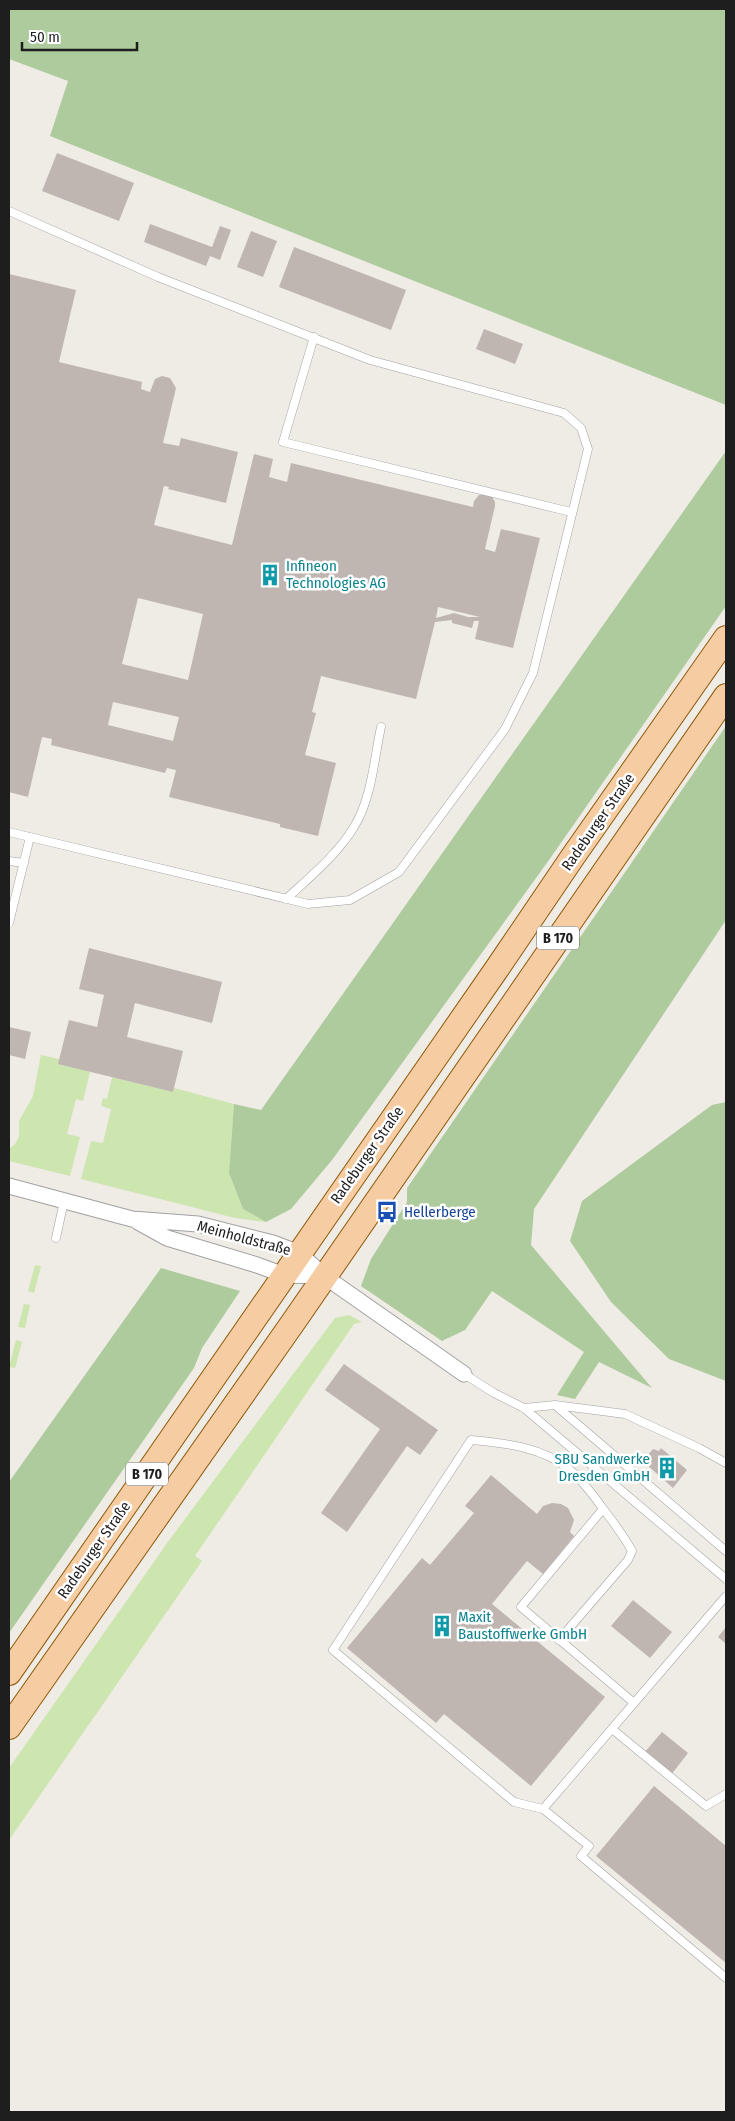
<svg xmlns="http://www.w3.org/2000/svg" width="735" height="2121" font-family="'Fira Sans Condensed',sans-serif">
<rect width="100%" height="100%" fill="#efebe5"/>
<path fill="#cde5ae" d="M41,1055l18,4 31,13 -7,29 -7,-2 -9,35 13,3 -10,39 -61,-15v-12l6,-5 4,-7v-16l14,-25z
M112,1077l61,15 1,-4 60,16 -5,69 14,36 23,13 -31,-4 -154,-39 10,-38 12,2 8,-34 -10,-3 2,-8 4,1z
M35,1265l6,1 -7,27 -6,-2z
M24,1304l6,1 -5,23 -7,-1z
M349,1315l13,7 -8,2 -159,232 7,5 -193,279v-72l161,-229 165,-221z
M16,1340l6,2 -7,26 -6,-1z"/>
<path fill="#adcb9c" d="M9,9h717v396l-676,-269 18,-55 -59,-22z
M726,451v155l-177,254 -217,300 -41,49 -25,13 -23,-13 -14,-36 5,-69 27,6z
M726,726v194l-192,289 -3,36 121,143 -53,-26 -24,37 -18,-4 27,-43 -92,-61 -27,39 -23,11 -81,-55 10,-27 36,-57v-14z
M726,1102v279l-57,-22 -58,-57 -41,-61 12,-40 130,-96z
M161,1268l79,23 -38,57 -8,20 -185,265v-151z"/>
<path fill="#bfb6b2" fill-rule="evenodd" d="M57,153l77,30 -15,38 -77,-30z
M150,224l62,23 8,-21 11,4 -11,30 -10,-4 -4,10 -62,-24z
M251,231l26,10 -14,36 -26,-10z
M294,247l112,43 -15,40 -112,-43z
M9,274l67,16 -17,72 83,20 -1,7 9,3 5,-13 7,-3 8,2 6,10 -13,55 16,3 2,-8 57,14 -12,51 -58,-14 1,-2 -5,-1 -10,39 78,20 22,-91 19,5 -4,18 18,5 4,-19 182,44 1,-6 5,-6h12l4,7v4l-10,43 10,3 6,-23 39,9 -27,110 -38,-9 4,-18h-5l-2,7 -20,-5v-3l-17,2 -19,77 -95,-23 -9,36 4,1 -11,42 31,8 -18,73 -38,-9v-3l-111,-27 7,-27 -9,-2 -2,5 -114,-28 1,-6 -10,-2 -14,60 -19,-5zM138,598l65,16 -15,66 -66,-16zM438,607l42,10h-12l-14,-4 -18,5zM113,702l66,15 -6,24 -65,-16z
M484,329l39,15 -8,20 -39,-15z
M89,948l133,34 -10,41 -77,-20 -8,34 56,14 -10,41 -115,-28 11,-44 28,7 7,-32 -25,-6z
M9,1027l22,5 -6,27 -16,-4z
M344,1364l94,66 -18,25 -13,-9 -60,86 -26,-19 59,-84 -55,-39z
M661,1448l26,22 -14,18 -26,-23 3,-4 -3,-5 6,-7 6,2z
M491,1475l46,39 6,-8 9,-3 9,1 7,4 6,12 -4,12 4,4 -31,38 -16,-13 -35,43 113,93 -74,89 -87,-72 -8,9 -89,-75 75,-90 8,7 44,-52 -9,-7z
M633,1600l39,32 -22,26 -39,-32z
M726,1627v17l-8,-7z
M662,1732l26,21 -17,22 -27,-22z
M654,1786l72,60v117l-130,-107z"/>
<g fill="none" stroke-linecap="round" stroke-linejoin="round">
<g stroke="#a2a2a2" stroke-width="9">
<path id="service" d="M9,211l149,66 212,83 194,53 17,15 7,21 -55,224 -28,56 -106,143 -49,28 -42,4 -299,-72
M314,337l-31,105 288,70
M9,861l15,2
M286,899c24,-22 51,-44 68,-72 18,-29 20,-68 27,-100
M9,923l21,-86
M56,1238l8,-37
M464,1374l30,19 30,15 202,171
M555,1405l70,9 74,34 27,15
M524,1408l31,-3 171,146
M603,1509l-82,98 113,96
M559,1640l69,-80 4,-9c-8,-15 -18,-28 -28,-41 -10,-14 -22,-30 -35,-41 -27,-22 -64,-26 -98,-29l-138,210 181,152 29,7 183,-213
M612,1729l94,77 20,-12
M543,1809l46,37 -8,10 145,122"/>
</g>
<g stroke="#a2a2a2" stroke-width="17">
<path id="minor" d="M9,1186l123,33 66,5 75,19 26,10 25,23 140,98
M138,1222l29,16 90,27 27,10 40,1"/>
</g>
<g stroke="#8f5a0a" stroke-width="26">
<path id="primary" d="M9,1673l487,-703 78,-115 152,-217
M9,1727l283,-403 434,-628"/>
</g>
<use href="#service" stroke="#fff" stroke-width="8"/>
<use href="#minor" stroke="#fff" stroke-width="15"/>
<use href="#primary" stroke="#f6cca3" stroke-width="24"/>
</g>
<defs>
<g id="building-bare" transform="scale(1.725)"><path d="M-4-6H4V6H1V3H-1V6H-4ZM-2.5-4.3h1.7v1.8h-1.7ZM.8-4.3h1.7v1.8H.8ZM-2.5-1h1.7V.8h-1.7ZM.8-1h1.7V.8H.8Z" fill="#0f9aa8" stroke="#fff" stroke-width="2.5" paint-order="stroke"/></g>
<g id="bus-bare" transform="scale(1.725)"><path d="M-5-6H5V4H4V6H2V4H-2V6H-4V4H-5ZM-3.5-4V0h7V-4ZM-3.5 1.2v1.5H-2V1.2ZM2 1.2v1.5H3.5V1.2Z" fill="#1a4fb4" stroke="#fff" stroke-width="2.5" paint-order="stroke"/></g>
</defs>
<g fill-rule="evenodd">
<use href="#building-bare" x="270" y="575"/>
<use href="#bus-bare" x="387" y="1212"/>
<use href="#building-bare" x="667" y="1468"/>
<use href="#building-bare" x="442" y="1626"/>
</g>
<g text-anchor="middle" stroke-width="5" stroke-linejoin="round" paint-order="stroke">
<g fill="#fff" stroke="#626262" stroke-width="1">
<rect x="537" y="926.5" width="42" height="23" rx="4"/>
<rect x="126" y="1462.5" width="42" height="23" rx="4"/>
</g>
<g font-size="14" font-weight="bold" fill="#1e1e1e">
<text x="558" y="943">B 170</text>
<text x="147" y="1479">B 170</text>
</g>
<g font-size="15" fill="#0d838f" stroke="#fff" text-anchor="start">
<text x="286" y="571">Infineon<tspan x="286" dy="17">Technologies AG</tspan></text>
<text x="650" y="1464" text-anchor="end">SBU Sandwerke<tspan x="650" dy="17">Dresden GmbH</tspan></text>
<text x="458" y="1622">Maxit<tspan x="458" dy="17">Baustoffwerke GmbH</tspan></text>
</g>
<g font-size="15" fill="#1e1e1e" stroke="#fff">
<text transform="translate(598 822) rotate(-55)" y="5">Radeburger Straße</text>
<text transform="translate(367 1155) rotate(-55)" y="5">Radeburger Straße</text>
<text transform="translate(244 1238) rotate(15)" y="5">Meinholdstraße</text>
<text transform="translate(94 1550) rotate(-55)" y="5">Radeburger Straße</text>
</g>
<g font-size="15" fill="#164399" stroke="#fff" text-anchor="start">
<text x="404" y="1217">Hellerberge</text>
</g>
</g>
<rect width="735" height="2121" fill="none" stroke="#1e1e1e" stroke-width="20"/>
<path d="M22 42v8h115v-8" fill="none" stroke="#1e1e1e" stroke-width="2.5"/>
<text x="30" y="42" font-size="15" fill="#1e1e1e" stroke="#ffffff" stroke-width="4" paint-order="stroke">50 m</text>
</svg>
